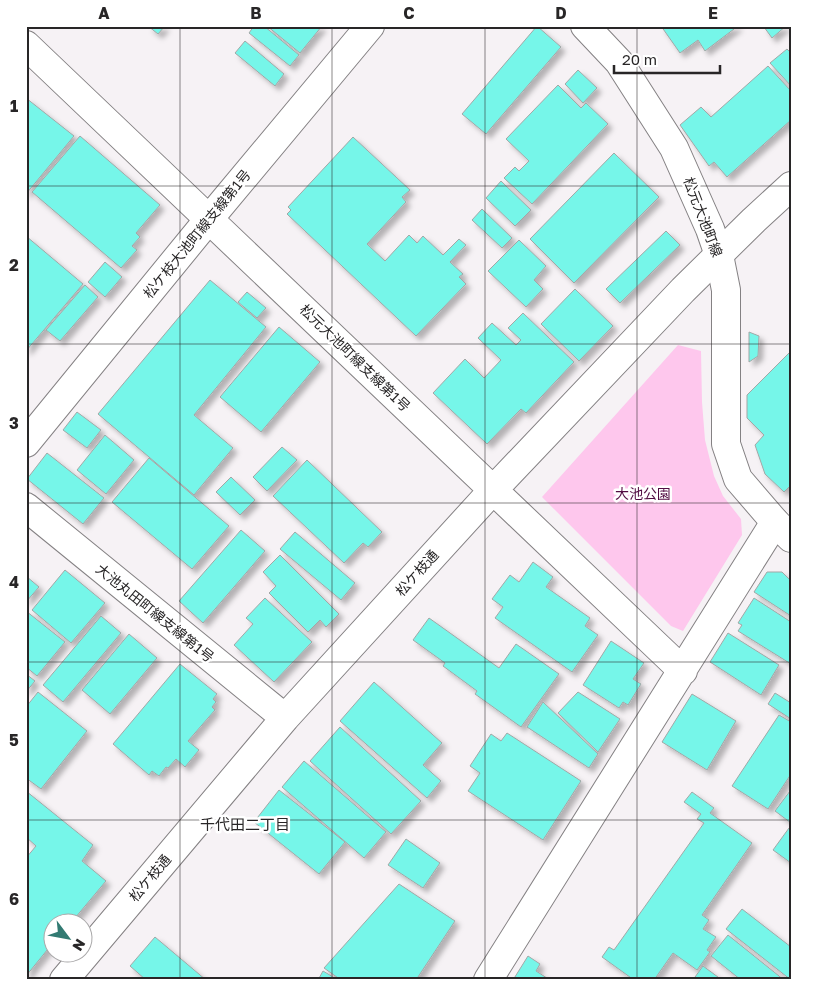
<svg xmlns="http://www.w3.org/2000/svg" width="817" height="1006" font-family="'Golos Text','Noto Sans JP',sans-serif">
<defs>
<filter id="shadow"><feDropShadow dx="4.5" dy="4.5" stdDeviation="2.5" flood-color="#0004"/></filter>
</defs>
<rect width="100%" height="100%" fill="#f6f2f5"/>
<path fill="#fec7ed" d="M678,345l23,6 1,51 3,38 9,36 9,20 18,23 1,16 -59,96 -12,-5 -129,-129z"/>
<path fill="#76f6e9" stroke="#a2a7a6" filter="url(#shadow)" d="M148,26h17l-7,8z
M254,26h10l35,29 -9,11 -41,-33z
M267,26h55l-22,27z
M537,26l24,21 -75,87 -24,-20z
M661,26h77l-33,25 -7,-11 -18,13z
M765,26h21l-14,12 -8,-11z
M245,41l39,33 -9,12 -40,-33z
M787,49l4,4v33l-21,-23z
M768,66l23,25v29l-64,57 -13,-15 -5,4 -29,-41 21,-18 10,10z
M578,70l19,18 -14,15 -18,-19z
M558,85l23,23 5,-5 22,21 -76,80 -28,-26 11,-11 4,4 10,-10 -23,-22z
M26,98l48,38 -48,58z
M80,136l80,69 -24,28 4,4 -8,9 5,4 -16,18 -89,-76z
M353,137l57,53 -8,7 4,5 -39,42 18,17 24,-26 8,8 6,-7 20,19 16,-16 7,6 -16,17 13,12 -4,3 7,7 -50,52 -129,-122 4,-4 -3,-3z
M614,153l45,44 -85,86 -44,-44z
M501,181l30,29 -16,16 -29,-28z
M482,209l30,29 -10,10 -30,-28z
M666,231l14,14 -60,58 -14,-14z
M26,236l57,48 -57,67z
M519,240l27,26 -12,14 9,9 -17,18 -38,-36z
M105,262l17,15 -17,20 -17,-15z
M210,280l56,47 -72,88 39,33 -39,47 -96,-81z
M85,285l13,12 -38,44 -14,-11z
M575,289l38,37 -34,35 -38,-37z
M247,292l19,16 -9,10 -19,-16z
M523,313l51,49 -48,51 -5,-4 -34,35 -54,-51 32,-34 19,19 17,-18 -23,-22 14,-15 24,22 5,-5 -13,-12z
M279,327l41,35 -59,70 -41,-35z
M749,332l10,4 -1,20 -9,6z
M791,351v134l-7,7 -19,-18 -10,-29 9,-10 -17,-17v-23z
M77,412l24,18 -14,18 -24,-18z
M105,435l29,25 -28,34 -29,-24z
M282,447l15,13 -30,31 -14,-14z
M47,453l57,45 -21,26 -56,-45z
M149,458l80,68 -37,43 -80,-67z
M307,460l75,72 -14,15 -5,-4 -19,20 -71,-67z
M231,477l24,23 -15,15 -24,-23z
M241,530l24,21 -62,72 -24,-22z
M295,532l60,51 -14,17 -61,-51z
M280,555l59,59 -13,13 -6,-7 -12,12 -39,-39 7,-7 -13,-14z
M533,562l20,15 -7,10 44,31 -5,8 13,9 -26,37 -77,-54 8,-11 -11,-8 18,-24 9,7z
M65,570l40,33 -34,40 -39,-33z
M767,572h15l9,9v35l-37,-24z
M26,576l13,11 -13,15z
M265,598l47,44 -38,40 -40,-37 19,-21 -7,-6z
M754,598l37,24v42l-53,-33 4,-6 -4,-2z
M26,611l39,31 -28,34 -11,-9z
M101,616l20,17 -58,69 -20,-17z
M429,618l70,50 17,-24 43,30 -38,53 -46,-33 2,-3 -34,-25 2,-3 -32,-23z
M728,633l51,32 -18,30 -51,-33z
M129,634l28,24 -47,56 -28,-24z
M611,641l33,22 -11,16 8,5 -13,21 -5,-3 -4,6 -36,-23z
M180,664l37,30 -4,5 3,3 -4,5 3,3 -27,31 11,9 -14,17 -9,-8 -8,9 -2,-1 -7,9 -7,-5 -3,4 -36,-31z
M26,674l9,7 -9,11z
M374,682l68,61 -19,22 18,16 -14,17 -87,-77z
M38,692l49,39 -46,58 -15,-11v-71z
M578,692l42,27 -22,33 -40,-39z
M775,693l16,10v16l-23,-15z
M692,694l44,27 -29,49 -45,-28z
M543,702l55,52 -9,14 -62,-41z
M779,715l12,7v52l-23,35 -36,-23z
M340,727l81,74 -30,33 -81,-73z
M507,733l74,48 -38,59 -75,-49 12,-18 -10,-7 21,-32 10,7z
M304,761l82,71 -22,26 -82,-71z
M279,790l66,52 -26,32 -65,-52z
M26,791l67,54 -11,16 24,20 -36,43h-18v20l-26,32v-118l10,-12 -10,-9z
M790,791l1,1v31l-16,-12z
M692,792l22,16 -4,5 42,30 -50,72 7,5 -6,9 13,8 -9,13 3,2 -13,18 -24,-17 -19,27h-20l-32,-23 7,-10 5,3 90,-127 -7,-4 4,-5 -17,-12z
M789,828l2,1v34l-18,-13z
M406,839l34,24 -17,25 -35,-23z
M399,884l56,37 -39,59h-75l-17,-12z
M742,909l49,38v33l-65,-51z
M728,935l56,45h-43l-30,-24z
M155,937l51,43h-60l-16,-14z
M528,956l12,8 -4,7 14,9h-37z
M703,966l19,14h-23l-4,-3z
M323,971l15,9h-20z"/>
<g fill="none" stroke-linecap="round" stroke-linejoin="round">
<g stroke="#848183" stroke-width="30">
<path id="street" d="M26,45l657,626
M26,443l183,-224 161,-193
M26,507l259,211
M64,980l221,-262 208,-228 190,-200 71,-70 37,-34
M488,980l287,-458"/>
</g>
<g stroke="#848183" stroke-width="30">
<path id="secondary" d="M585,26l34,36 55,86 36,81 9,26 7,35v154l12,35 37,43 16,16"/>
</g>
<use href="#street" stroke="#fff" stroke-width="28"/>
<use href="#secondary" stroke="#fff" stroke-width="28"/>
</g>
<path fill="none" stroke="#282627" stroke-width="1" stroke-opacity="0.55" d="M180,26v954M332,26v954M485,26v954M637,26v954M26,186h765M26,344h765M26,503h765M26,662h765M26,820h765"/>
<g text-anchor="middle" stroke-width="5" stroke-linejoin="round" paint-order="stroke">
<g font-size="14" fill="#282627" stroke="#fff">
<text transform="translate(703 217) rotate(69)" y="5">松元大池町線</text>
<text transform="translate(197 234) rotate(-51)" y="5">松ケ枝大池町線支線第1号</text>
<text transform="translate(355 358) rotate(44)" y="5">松元大池町線支線第1号</text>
<text transform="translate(417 573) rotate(-48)" y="5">松ケ枝通</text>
<text transform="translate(155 613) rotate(39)" y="5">大池丸田町線支線第1号</text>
<text transform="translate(150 878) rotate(-50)" y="5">松ケ枝通</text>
</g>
<g font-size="14" fill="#510c42" stroke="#fff">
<text x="643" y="499">大池公園</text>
</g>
<g font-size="15" fill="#282627" stroke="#fff">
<text x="245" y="830">千代田二丁目</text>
</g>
</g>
<rect width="817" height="1006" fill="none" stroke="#ffffff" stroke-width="55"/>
<g transform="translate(68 938) rotate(122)"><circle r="24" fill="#ffffff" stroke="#a9a8a9"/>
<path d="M0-4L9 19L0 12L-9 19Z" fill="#327a72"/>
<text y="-8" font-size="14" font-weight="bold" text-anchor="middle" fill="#282627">N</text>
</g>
<path d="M614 65v8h106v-8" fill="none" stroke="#282627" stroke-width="2.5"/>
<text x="622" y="65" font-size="15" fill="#282627" stroke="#ffffff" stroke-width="4" paint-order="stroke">20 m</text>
<rect x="28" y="28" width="762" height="950" fill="none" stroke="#282627" stroke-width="2"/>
<g font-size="16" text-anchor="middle" font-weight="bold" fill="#282627">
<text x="104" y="19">A</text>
<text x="256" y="19">B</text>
<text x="409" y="19">C</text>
<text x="561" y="19">D</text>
<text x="713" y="19">E</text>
<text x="14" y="112">1</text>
<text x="14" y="271">2</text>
<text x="14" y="429">3</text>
<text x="14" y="588">4</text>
<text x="14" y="746">5</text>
<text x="14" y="905">6</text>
</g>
</svg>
